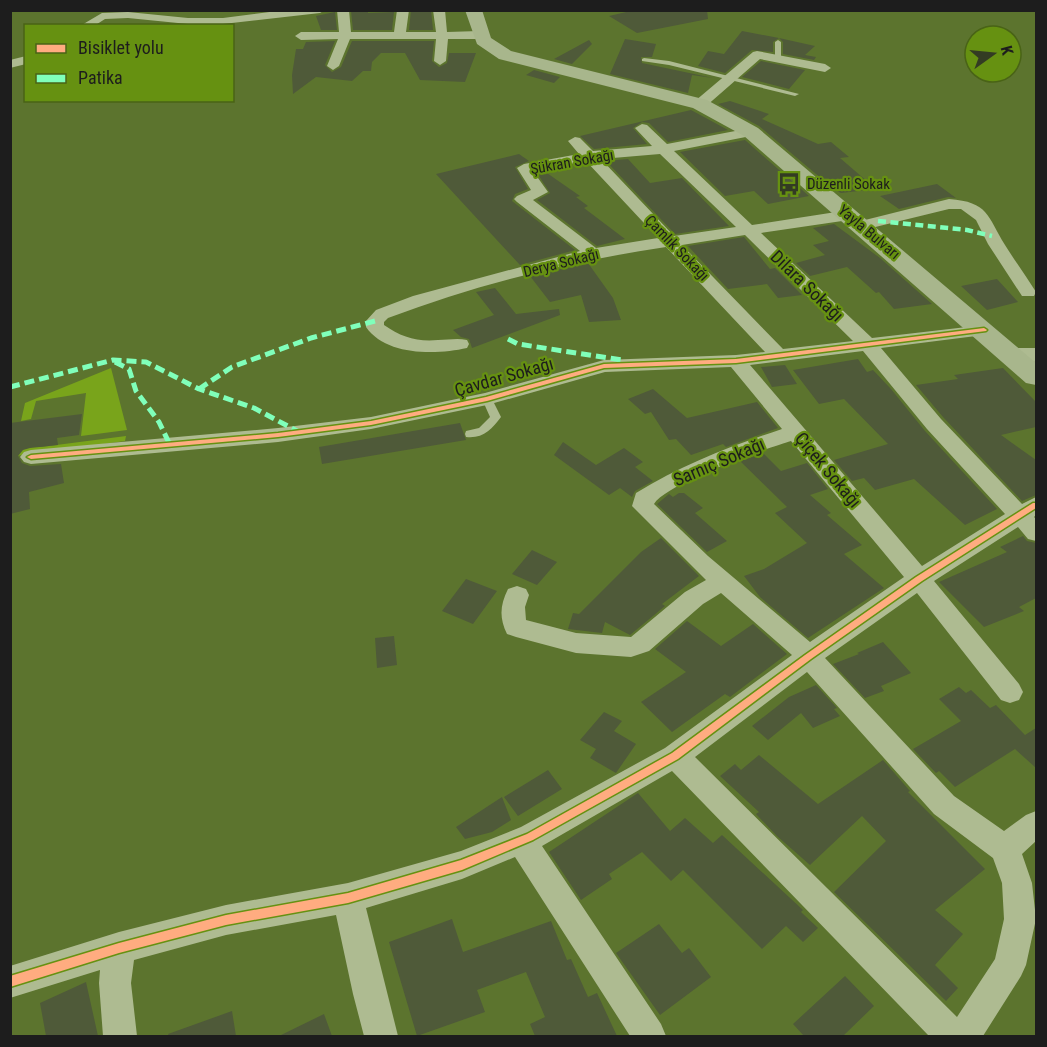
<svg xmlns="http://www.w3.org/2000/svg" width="1047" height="1047" font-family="'Roboto Condensed',sans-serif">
<rect width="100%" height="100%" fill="#5c742e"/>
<path fill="#79a41b" d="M111,368l16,62 -46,6 5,-43 -50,8 -5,18 -10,2 4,-18z
M126,436l-1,5 -109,15 2,-13 23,4z"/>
<path fill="#4f5a39" d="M368,10v3l26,-1 -2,18h-39l-2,-19z
M411,10h20l2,20h-24z
M635,10h72l1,9 -71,14 -28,-17z
M335,12l2,18h-16l-5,-14z
M742,31l37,7 -6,4v10l-21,-2 -27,23 -27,-7 10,-15 16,3z
M779,38l36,8 -10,9 11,2 -2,3 -31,-6v-12z
M625,39l31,5 -4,13h-11l1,6 71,15 -21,-3 -4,18 -78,-19z
M589,40l3,4 -20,20 -18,-5z
M335,41l-10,24 7,7 9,-5 11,-26h82l-2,20 7,6 8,-4 2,-10h27l-11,29 -45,-2 -15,-27h-24l-9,9 -1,9h-8l-11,10 -36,-4 -23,17 -1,-19 4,-26h7l3,-7z
M761,61l44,9 -16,19 -47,-12z
M534,70l26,7 -6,6 -28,-8z
M730,101l39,13 -7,5 56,25 13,-2 18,15 -9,1 36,31 -35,4 -6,-3 -76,-64 -41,-22z
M691,110l37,20 -60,12 -19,-19 -7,-1 -9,6 14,16 -53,5 -14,-13z
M745,140l64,56 -41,8 -14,-13 -29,5 -45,-44z
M519,154l10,7 -14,6 13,22 -13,5 -3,7 63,49 -55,15 -84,-91z
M628,159l22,24 32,-5 47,48 -54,8 -69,-73z
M544,171l36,25 -4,1 12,9 -4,2 41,31 -28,7 -60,-46 13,-7 -13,-20z
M937,184l19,14 -8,-1 -49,12 -19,-13z
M834,224l46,34 52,46 -38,5 -15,-17 -3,1 -29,-26 -37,9 -14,-13 29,-8 -12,-10 16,-4 -16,-13z
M744,237l26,32 5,-1 27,27 -24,3 -11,-14 -39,5 -40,-43z
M588,263l25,35 8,22 -32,2 -8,-27 -31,7 -20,-26z
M997,279l21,23 -31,8 -26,-24z
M495,288l21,26 43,-5 1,6 -88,33 -3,-9 -8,-2 -8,-7 41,-15 -18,-23z
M858,359l9,13 6,-2 18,19 34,42 72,78 -32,16 -51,-46 -39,11 -11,-12 -12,3 -18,-21 54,-16 -44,-45 -25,5 -26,-34z
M785,365l12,19 -25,3 -11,-20z
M1003,368l33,34v25l-35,8 35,25v35l-14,6 -79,-84 -27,-32 42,-6 -4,-4z
M653,389l34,29 70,-16 21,26 -52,19 -3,-3 -32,11 -15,-16 -7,1 -18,-28 -6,2 -17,-15z
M82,414l-3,21 -22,3 1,7 -28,3 -7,2 -5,6 4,7 8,3 31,-2 3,19 -35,9 1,17 -20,5v-91z
M460,423l6,17 -144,24 -3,-17z
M563,442l33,23 28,-17 19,14 -8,5 18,14 -18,10 -3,6 -12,-9 -11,7 -55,-40z
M763,453l18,18 26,-8 21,26 -18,6 21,18 -4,2 35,30 -18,9 40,34 -76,50 -48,-41 -16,-21 20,-7 43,-26 -32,-30 12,-6 -47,-46z
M679,493h5l19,15 -8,5 32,28 -20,11 -50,-48 12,-10 4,3z
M1023,536l4,5 9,2v55l-17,9 5,4 -40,16 -45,-45 68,-30 -7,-5z
M661,538l38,38 -37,28 3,2 -35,29 -25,-13 -3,11 -34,-4 5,-16 6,1 62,-62z
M532,550l25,12 -20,23 -25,-11z
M466,579l31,12 -24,33 -31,-13z
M687,621l34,25 32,-22 34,30 -57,43 -5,-3 -53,38 -31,-30 45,-30 -31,-23z
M394,636l3,29 -20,3 -2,-30z
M883,642l28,31 -30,13 3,5 -19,7 -32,-34 26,-10 -2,-1z
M816,685l21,23 -3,1 6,7 -27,12 -12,-15 -33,27 -16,-14 37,-29z
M959,687l7,6 5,-3 19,18 6,-3 29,30 11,-7v40l-21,-19 -60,38 -16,-16 -3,2 -23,-24 48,-28 -22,-22z
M604,712l18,9 -8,10 22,13 -20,29 -26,-15 6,-9 -16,-9z
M759,755l59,49 65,-44 27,31 -2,1 77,77 -50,41 28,24 -28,31 23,23 -12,13 -112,-109 52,-51 -24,-25 -52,49 -33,-29 -21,-22 3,-2 -39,-36 15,-12 6,6z
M548,770l14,19 -44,27 -14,-19z
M638,793l32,38 15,-13 28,25 9,-8 81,75 -2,2 17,16 -15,14 -17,-16 -24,23 -79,-79 -12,11 -29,-29 -33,22 3,5 -31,21 -32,-48z
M502,797l9,23 -19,12 -27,7 -9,-12z
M452,919l11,33 88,-31 16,39 4,-1 17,38 9,-4 20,43h-82l-5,-12 15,-7 -19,-45 -49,18 8,22 -68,24 -28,-94z
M659,924l23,29 7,-5 22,29 -51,38 -44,-62z
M845,976l29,30 -31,30h-39l-11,-12z
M86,982l12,54h-52l-6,-33z
M232,1011l4,25h-67l-1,-2z
M324,1014l8,22h-53z"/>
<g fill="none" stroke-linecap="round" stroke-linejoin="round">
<path fill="#aebb91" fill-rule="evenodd" d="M778,40l3,2v17l-3,2 -3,-2v-17z
M644,58l25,3 130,33 -4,2 -126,-31 -27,-4v-2z
M487,396l4,1 10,20c-9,12 -18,22 -35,20l-1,-3 1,-3 13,-3 11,-11 -8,-18z"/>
<path fill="#aebb91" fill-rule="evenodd" d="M285,10h40l-5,3 -97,11h-35l-60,-6 -23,1 -11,7h-14l22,-13 26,-1 60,6h35z
M337,10h12l2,22h43l3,-22h12l-3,22h30l-3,-22h12l2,22 32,-1 6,4 -6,4h-31l-2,22 -6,4 -6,-4 2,-22h-86l-11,27 -6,4 -6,-4 11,-27 -37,1 -6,-4 6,-4h38z
M757,51l68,13 6,4 -6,4 -65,-13 -55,48h-10l-2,-3 2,-3 58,-49z
M26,56v8l-16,4v-8z
M642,124l5,1 20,19 84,-16 5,1 2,3 -2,3 -82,16 78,74 97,-15 6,2 2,3 -2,3 -6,2 -88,13 111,105 112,-13 6,1 3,4 -3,4 -6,1 -103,13 60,71 81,85 14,-7v18l-2,2 2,2v22l-8,-2 -10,-12 -84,54 85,103 4,8 -4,8 -9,3 -9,-3 -84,-107 -92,65 129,138 50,35 22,-16 10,-4v30l-14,13 10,29 4,36 -10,46 -5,11 -38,60h-54l-257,-265 -130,75 119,178 5,12h-36l-115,-179 -53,22 -96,29 32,128h-34l-11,-42 -17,-79 -110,20 -92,25 -3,23 6,53h-34l-4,-53 1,-13 -90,28v-32l109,-34 107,-27 122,-22 113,-32 60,-24 144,-79 127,-93 -71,-62 -18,11 -54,47 -18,6 -55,-4 -60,-16 -9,-3c-8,-16 -7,-29 1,-45l9,-3 9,3 3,6 -4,12 1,13 50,13 55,4 54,-45 21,-12 -74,-74 4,-13c46,-28 95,-47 146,-64l-51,-62 -126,5 -118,33 -116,24 -93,13 -247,22 -7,-2 -4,-5 4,-5 7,-2 247,-22 93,-11 114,-24 119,-33 132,-5 29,-3 -99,-105c-94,14 -189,37 -278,71l-4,4v3c17,12 33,17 54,15 10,0 19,-2 29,0l2,4 -2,4c-31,7 -81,8 -101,-21v-6l10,-11 37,-14 167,-45 -63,-49 -3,-3 3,-3 14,-6 -14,-22 7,-4 55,-10 -11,-13 7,-4 5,1 13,13 59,-5 -17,-18zM660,154l76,73 -62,9 -73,-77zM586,161l72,77 -62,10 -63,-48 15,-8 -15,-21zM745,235l108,106 -70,8 -101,-104zM863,351l64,78 78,85 -83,52 -172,-201zM791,441l113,136 -94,65 -102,-86 -54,-52c13,-21 111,-55 137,-63zM807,672l127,142 59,44 9,25 2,36 -9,40 -38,58 -262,-260z
M949,199c40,3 38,17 56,46 10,16 21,31 31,47l-2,4h-12l-34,-52 -12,-24 -15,-11h-12l-86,21 -8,-5 2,-3z"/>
<path fill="#aebb91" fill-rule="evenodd" d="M1012,348h24v14l-32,-2 -4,-5 4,-5z"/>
<path fill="#a8b68c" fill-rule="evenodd" d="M465,10h17l9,28 20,13 196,49 51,28 278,235v22l-10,-2 -282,-247 -51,-28 -194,-49 -22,-15z"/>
<path stroke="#80ffba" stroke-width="4.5" stroke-dasharray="8 4.5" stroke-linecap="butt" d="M878,221l89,9 25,6"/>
<path stroke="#80ffba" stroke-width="5" stroke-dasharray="10 5" stroke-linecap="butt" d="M508,339l10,5 104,16
M115,362l14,7 7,22 23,31 11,23
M10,387l103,-27 33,2 53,27 55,19 43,23
M199,389l33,-22 79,-29 64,-17"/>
<g stroke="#669111" stroke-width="3">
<path id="cycleway" d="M984,328l3,2 -1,1 -250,32 -132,5 -117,33 -116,24 -93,12 -247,22 -4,-2 4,-2 247,-22 93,-12 115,-24 118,-33 132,-5z
M1033,503h3v5l-114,73 -111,78 -133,100 -145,81 -71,30 -114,33 -122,22 -107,28 -109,34v-11l109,-33 107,-28 122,-22 113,-33 66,-26 145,-81 133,-98 111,-78z"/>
</g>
<use href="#cycleway" fill="#ffac80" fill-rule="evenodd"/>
</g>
<defs>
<g id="bus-bare" transform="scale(1.8)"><path d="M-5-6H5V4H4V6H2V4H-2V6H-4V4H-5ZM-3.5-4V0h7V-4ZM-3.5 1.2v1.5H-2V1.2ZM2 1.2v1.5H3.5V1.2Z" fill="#333b23" stroke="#669111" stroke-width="2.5" paint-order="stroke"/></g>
</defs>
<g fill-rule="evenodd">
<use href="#bus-bare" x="789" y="184"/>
</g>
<g text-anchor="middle" stroke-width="4.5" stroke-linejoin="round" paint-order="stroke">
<g font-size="15" fill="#1d1d1d" stroke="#669111">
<text transform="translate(572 162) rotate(-10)" y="5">Şükran Sokağı</text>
<text transform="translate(869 232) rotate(40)" y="5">Yayla Bulvarı</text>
<text transform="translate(677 248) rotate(46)" y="5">Çamlık Sokağı</text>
<text transform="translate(561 263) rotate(-14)" y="5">Derya Sokağı</text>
</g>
<g font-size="15" fill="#1d1d1d" stroke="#669111" text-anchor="start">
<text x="807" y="189">Düzenli Sokak</text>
</g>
<g font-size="18" fill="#1d1d1d" stroke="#669111">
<text transform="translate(807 286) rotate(44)" y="6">Dilara Sokağı</text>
<text transform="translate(504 377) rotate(-16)" y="6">Çavdar Sokağı</text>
<text transform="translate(719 462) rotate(-23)" y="6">Sarnıç Sokağı</text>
<text transform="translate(828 470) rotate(50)" y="6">Çiçek Sokağı</text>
</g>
</g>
<rect width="1047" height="1047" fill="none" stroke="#1d1d1d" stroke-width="24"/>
<rect x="24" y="24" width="210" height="78" fill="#669111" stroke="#496316" stroke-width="1.5"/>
<rect x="36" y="44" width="30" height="9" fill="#ffac80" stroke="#496316" stroke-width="1.5"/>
<text x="78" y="54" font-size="18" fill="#1d1d1d">Bisiklet yolu</text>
<rect x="36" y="74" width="30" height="9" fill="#80ffba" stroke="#496316" stroke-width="1.5"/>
<text x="78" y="84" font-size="18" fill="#1d1d1d">Patika</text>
<g transform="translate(993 54) rotate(75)"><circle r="28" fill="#669111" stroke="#496316" stroke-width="1.5"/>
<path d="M0-4.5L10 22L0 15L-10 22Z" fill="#333b23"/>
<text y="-9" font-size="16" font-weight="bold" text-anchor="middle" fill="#1d1d1d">K</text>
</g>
</svg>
